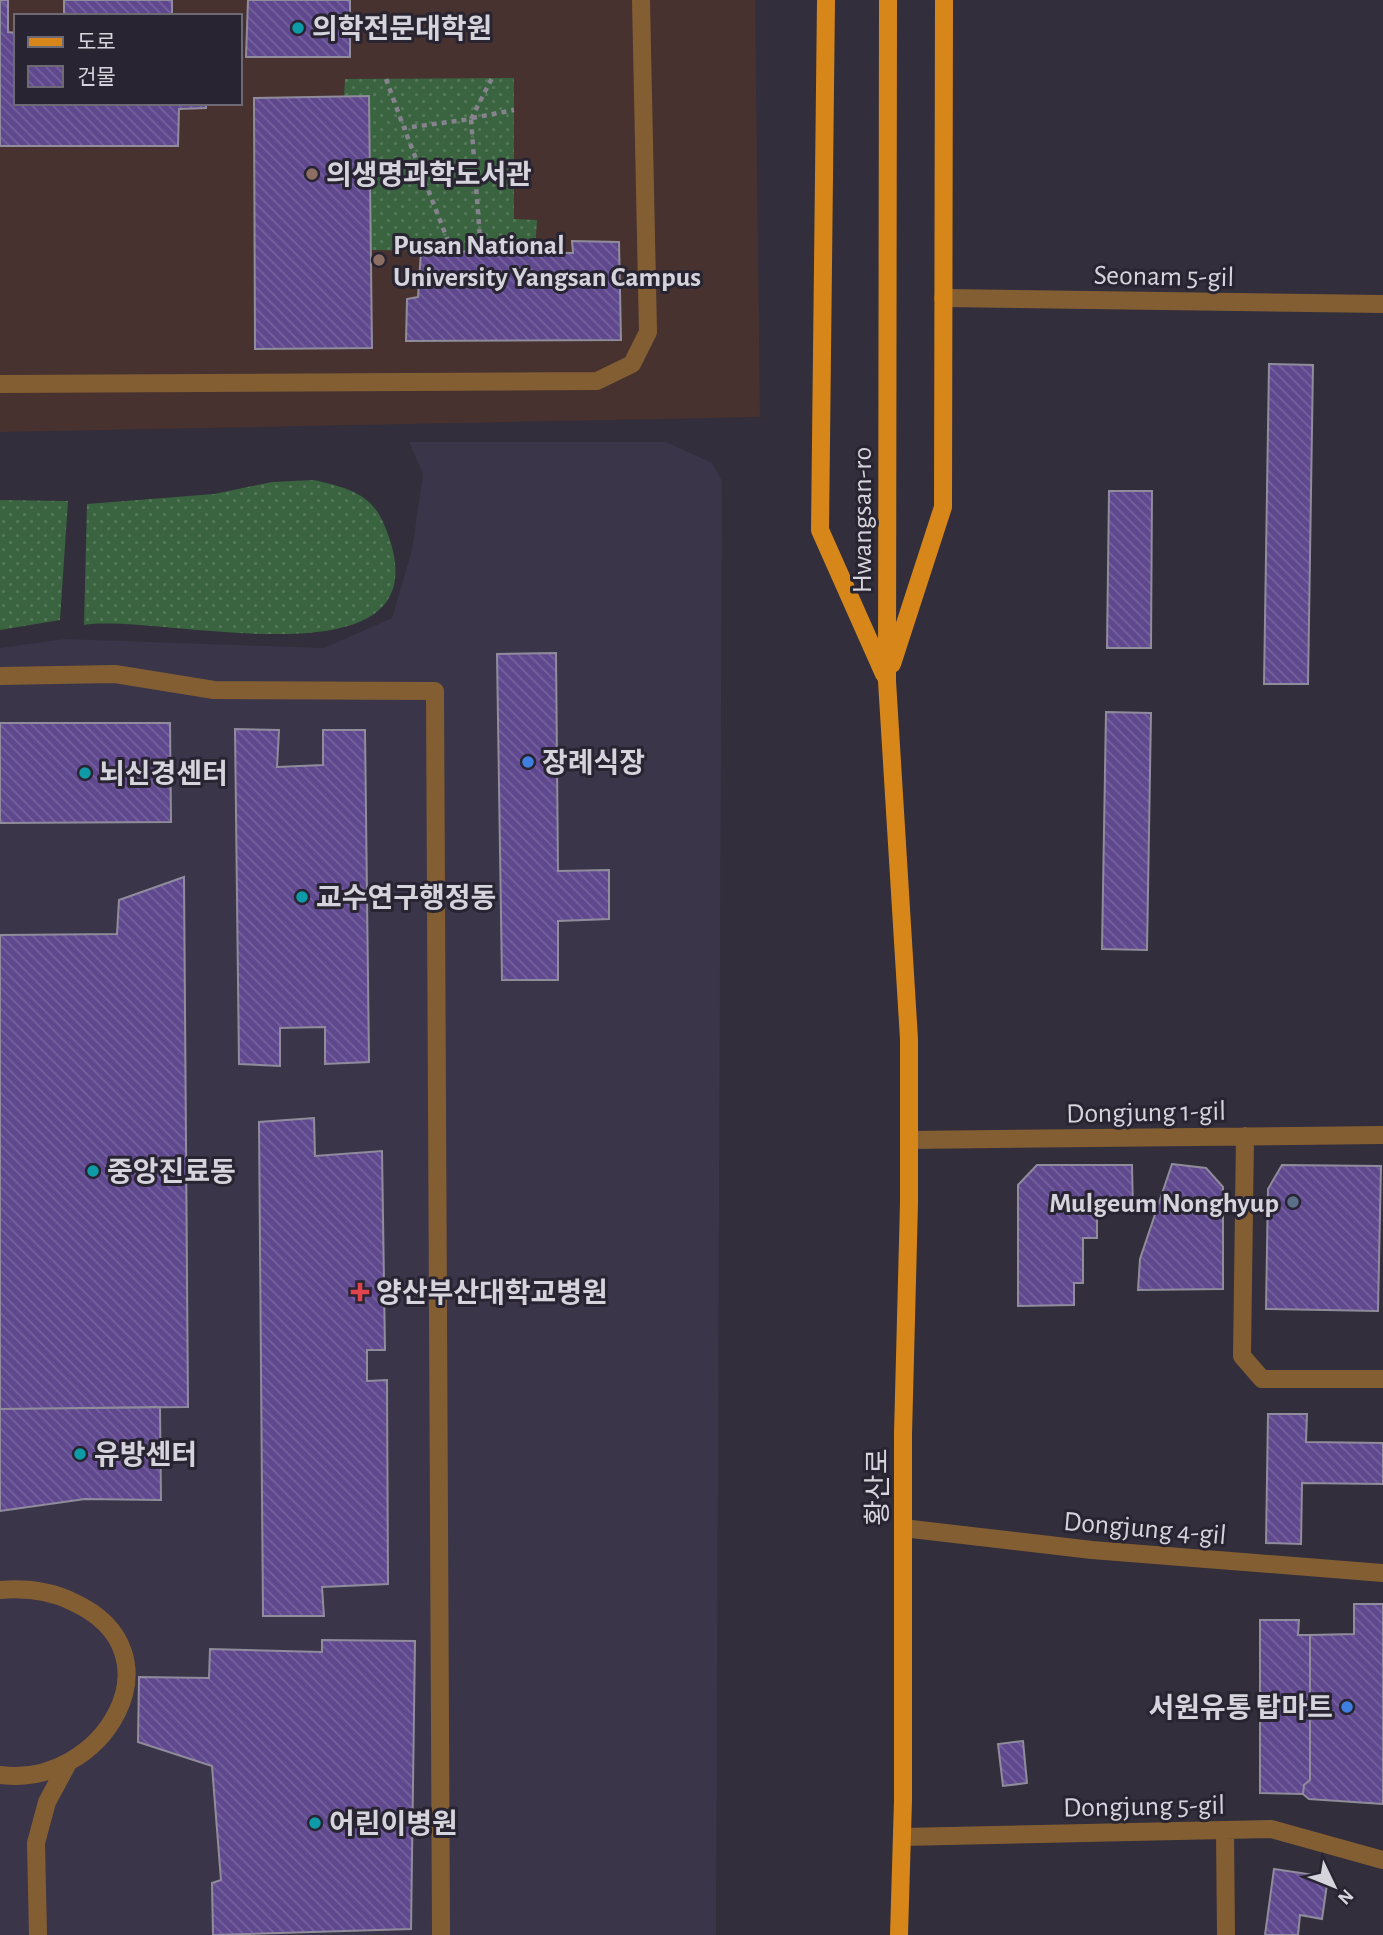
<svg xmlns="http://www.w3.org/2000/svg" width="1383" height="1935" font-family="'Alegreya Sans','Noto Sans KR',sans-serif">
<defs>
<pattern id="grass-dots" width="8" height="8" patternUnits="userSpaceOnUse" patternTransform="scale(1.75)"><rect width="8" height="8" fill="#39643f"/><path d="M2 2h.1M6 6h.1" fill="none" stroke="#55795a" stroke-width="1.8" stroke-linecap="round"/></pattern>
<pattern id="building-back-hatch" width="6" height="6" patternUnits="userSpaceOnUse" patternTransform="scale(1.75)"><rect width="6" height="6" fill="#5f488e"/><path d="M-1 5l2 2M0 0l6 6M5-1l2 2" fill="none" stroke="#75629d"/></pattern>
</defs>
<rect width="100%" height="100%" fill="#322e3b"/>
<path fill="#473230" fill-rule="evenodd" d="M0,0h755l5,417 -760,15zM16,16h224v87h-224z"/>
<path fill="#3a3549" d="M409,442h257l46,21 10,18 -6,1454h-716v-1287l65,-9 259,9 68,-30 20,-68 11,-76z"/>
<path fill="url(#grass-dots)" d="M514,78v141l23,1 -2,32 -164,-2 -2,-153h-25l1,-18z
M314,480c29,7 56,12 69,42 77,174 -224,90 -299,103l3,-121 127,-10 58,-12z
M0,500l68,1 -8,119 -60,10z"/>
<path fill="url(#building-back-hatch)" stroke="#908c9c" stroke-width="2" d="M0,0h8v32l8,1v70h190v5l-27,1 -1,37h-178z
M64,0h108v16h-108z
M248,0h102v57h-104z
M369,96l3,252 -117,1 -1,-251z
M572,241l47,1 2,98 -215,1 1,-42 11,-2 3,-46 152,2z
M1269,364l44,1 -5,319h-44z
M1109,491h43l-1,157h-44z
M556,653l2,218 51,-1v49l-51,2v59h-56l-5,-326z
M1106,712l45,1 -4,237 -45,-1z
M0,723h170l1,99 -171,1z
M235,729l44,1 -2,37 46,-2v-35h42l4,332 -44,2v-37l-45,1v38l-41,-2z
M184,877l4,530 -188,2v-474l117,-1 2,-34z
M314,1118l1,38 67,-5 3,199h-18v31l20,-1 1,204 -66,3 2,29h-61l-4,-494z
M1172,1164l34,4 17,19v102l-85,1 2,-31z
M1037,1165h95l1,46h-36v27h-14v45h-9v22l-56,1v-121z
M1282,1165l99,1 -3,145 -112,-2 2,-120z
M160,1407l1,93 -76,-1 -85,12v-102z
M1268,1414h39l-1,28 77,1v41l-81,-1 -1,61 -35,-1z
M1354,1604h29v200l-74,-5 -6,-5 1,-9 6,-5v-145l44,-1z
M1260,1620h39l-1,15h12v145l-6,5 -1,9 -43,-1z
M322,1640l93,1 -4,288 -198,6 -1,-52 9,-3 -9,-114 -74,-24 1,-65 70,1 1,-29 112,3z
M1023,1741l4,42 -24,3 -5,-42z
M1274,1869l54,8 -6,42 -22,-4 -2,20h-33z"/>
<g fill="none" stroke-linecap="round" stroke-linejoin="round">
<path stroke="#86838e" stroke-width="4.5" stroke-dasharray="5 5" stroke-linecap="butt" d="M386,79l18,49
M472,118l42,-8
M471,119l21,-41
M452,251l-48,-123 67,-9 10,133"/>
<path stroke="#845e33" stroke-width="18" d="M943,298l440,6
M0,384l597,-3 35,-17 16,-32 -7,-332
M0,676l115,-2 99,16 221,1 6,1244
M1245,1136l-3,220 20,23h121
M909,1140l474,-5
M903,1528l189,22 291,23
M0,1590c24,-2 51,1 73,12 112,51 29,187 -73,173
M1225,1830l1,105
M902,1837l369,-8 112,31
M38,1935l-2,-92 11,-41 20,-37"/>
<path stroke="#d7871a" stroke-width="18" d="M826,0l-6,530 64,144
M888,0l-1,681 22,358v164l-6,231v366l-4,135
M892,664l51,-157 1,-507"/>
</g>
<g fill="#0f9aa8" stroke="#282431" stroke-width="2.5">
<circle cx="298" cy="28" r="7"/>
<circle cx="85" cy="773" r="7"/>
<circle cx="302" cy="897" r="7"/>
<circle cx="93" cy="1171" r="7"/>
<circle cx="80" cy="1454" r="7"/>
<circle cx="315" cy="1823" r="7"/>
</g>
<g fill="#8d6e63" stroke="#282431" stroke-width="2.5">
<circle cx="312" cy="174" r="7"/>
<circle cx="379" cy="260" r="7"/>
</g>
<g fill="#3f7fe0" stroke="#282431" stroke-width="2.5">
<circle cx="528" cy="762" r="7"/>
<circle cx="1347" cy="1707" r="7"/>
</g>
<circle fill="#5c6f8a" stroke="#282431" stroke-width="2.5" cx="1293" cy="1202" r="7"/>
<path fill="#e0444e" stroke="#282431" stroke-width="2.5" d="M356.5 1281.5h7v7h7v7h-7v7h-7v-7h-7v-7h7z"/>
<g text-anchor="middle" stroke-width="6" stroke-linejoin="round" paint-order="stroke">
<g font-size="28" font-weight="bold" fill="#d5d3db" stroke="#282431" text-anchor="start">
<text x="312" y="38">의학전문대학원</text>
<text x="326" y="184">의생명과학도서관</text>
<text x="393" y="254">Pusan National<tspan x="393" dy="32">University Yangsan Campus</tspan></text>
<text x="542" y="772">장례식장</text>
<text x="99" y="783">뇌신경센터</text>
<text x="316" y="907">교수연구행정동</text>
<text x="107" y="1181">중앙진료동</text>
<text x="1279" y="1212" text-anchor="end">Mulgeum Nonghyup</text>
<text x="376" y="1302">양산부산대학교병원</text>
<text x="94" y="1464">유방센터</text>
<text x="1333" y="1717" text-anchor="end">서원유통 탑마트</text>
<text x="329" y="1833">어린이병원</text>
</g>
<g font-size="28" fill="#d5d3db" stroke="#282431">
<text transform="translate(1164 275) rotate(1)" y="10">Seonam 5-gil</text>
<text transform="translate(861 520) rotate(-90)" y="10">Hwangsan-ro</text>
<text transform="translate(1146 1111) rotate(-1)" y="10">Dongjung 1-gil</text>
<text transform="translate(877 1487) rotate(-90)" y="10">황산로</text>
<text transform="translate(1145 1527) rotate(5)" y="10">Dongjung 4-gil</text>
<text transform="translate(1144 1805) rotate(-1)" y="10">Dongjung 5-gil</text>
</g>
</g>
<rect x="14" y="14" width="228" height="91" fill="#282431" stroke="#6d6a75" stroke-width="2"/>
<rect x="28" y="37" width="35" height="10" fill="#d7871a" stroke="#6d6a75" stroke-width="2"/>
<text x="77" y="49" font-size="21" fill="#d5d3db">도로</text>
<rect x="28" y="66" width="35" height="21" fill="url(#building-back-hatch)" stroke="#6d6a75" stroke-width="2"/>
<text x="77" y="84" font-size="21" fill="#d5d3db">건물</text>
<g transform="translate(1334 1886) rotate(133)" stroke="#282431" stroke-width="5" paint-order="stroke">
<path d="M0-5L12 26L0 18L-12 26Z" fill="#d5d3db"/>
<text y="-10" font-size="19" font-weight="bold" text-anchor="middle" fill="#d5d3db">N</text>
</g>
</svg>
